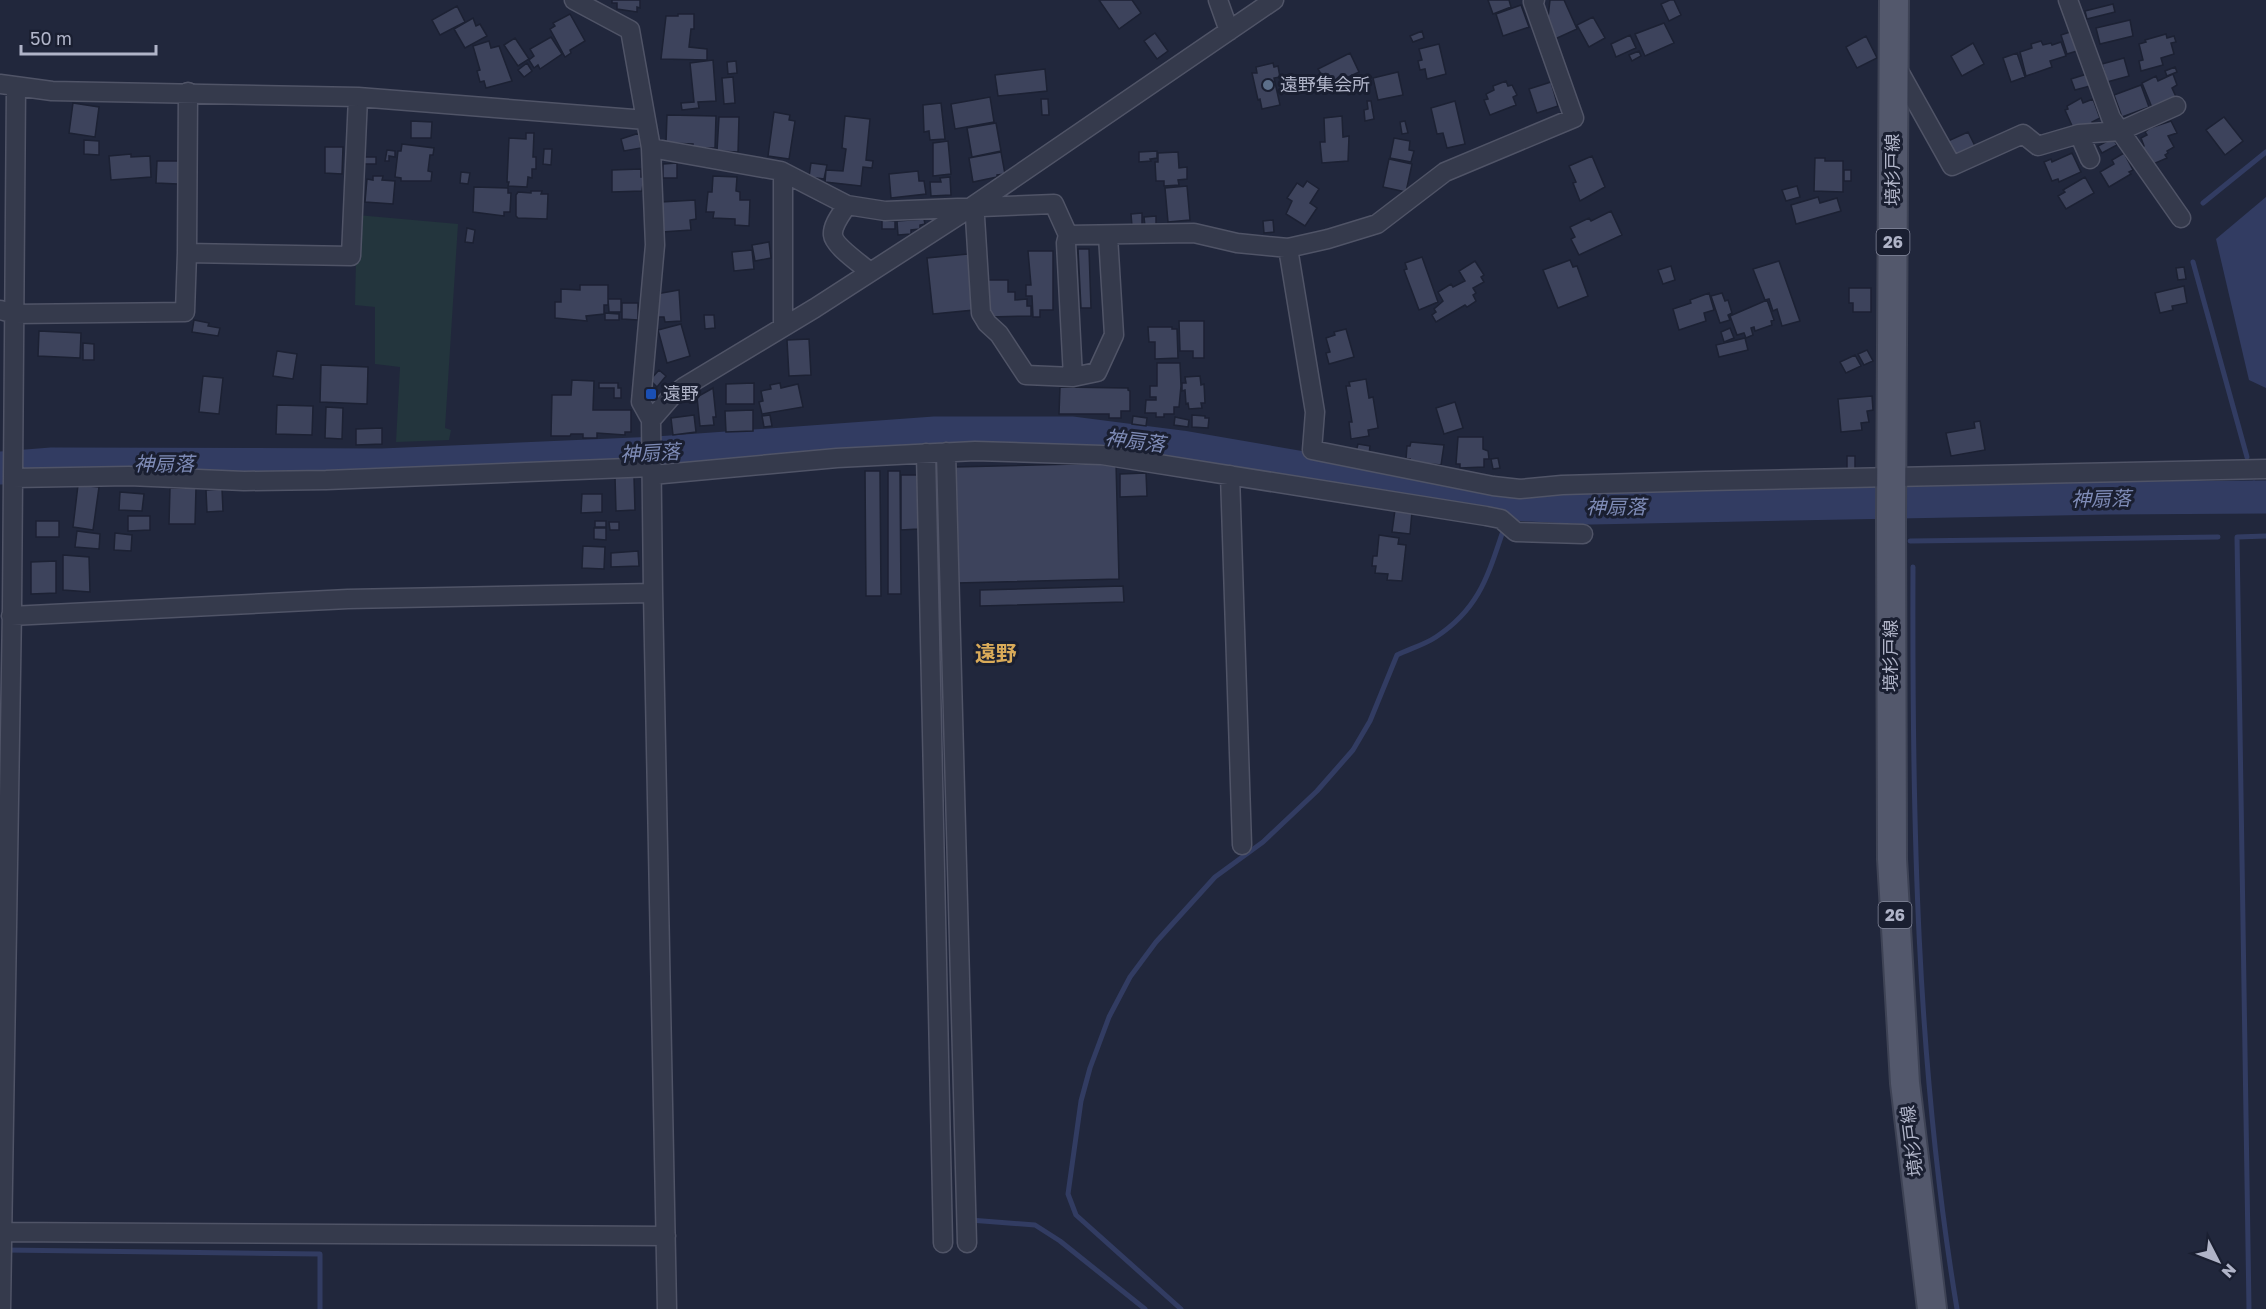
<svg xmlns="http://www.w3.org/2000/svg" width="2266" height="1309" font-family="'Golos Text','Noto Sans JP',sans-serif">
<rect width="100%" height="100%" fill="#21273c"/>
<path fill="#23353d" d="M357,215l101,9 -13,204 6,2 -2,10 -53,2 4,-75 -25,-3v-57l-20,-2z"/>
<path fill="#323c62" d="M2266,197v191l-17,-8 -33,-141z"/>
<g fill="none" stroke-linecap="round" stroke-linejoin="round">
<path stroke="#323c62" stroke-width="5" d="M2203,203l63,-51
M2193,262l54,195
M935,433l3,47
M2252,497l2,-14
M1507,519l5,-15
M1910,541l308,-4
M1913,567c-1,248 3,496 44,742
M970,1220l65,5 25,16 85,68
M5,1250l315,4v55
M1181,1309l-105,-94 -8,-21 13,-93 9,-33 19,-51 21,-40 26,-35 59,-65 48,-35 54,-51 36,-41 17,-29 27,-66c12,-6 27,-10 39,-18 44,-29 52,-62 68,-109
M2249,1309l-12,-772 29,-1"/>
<path stroke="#323c62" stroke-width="33" d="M0,468l52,-4 330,1 275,-12 278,-20h138l109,14 330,57 79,4 515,-10 160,-1"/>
</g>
<path fill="#3d435c" stroke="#1c2133" stroke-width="1.5" d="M612,0h28v8l-3,-1v5l-20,-3v-6h-5z
M1099,0h33l9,13 -22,16z
M1488,0h21l2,7 -18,7z
M1550,0h14l13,29 -22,10 -7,-21z
M1670,0h4l7,15 -12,6 -8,-17z
M2113,4l2,8 -28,7 -2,-8z
M1521,5l8,22 -26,9 -7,-22z
M457,6l8,16 -25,13 -8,-15z
M570,14l15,27 -15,9 1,3 -6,4 -15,-28 5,-3 -2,-3z
M678,14h16v15h-3l-2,18 18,2v11l-46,-1 5,-43h12z
M1593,17l12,21 -16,9 -12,-22z
M473,18l3,8 4,-2 7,12 -22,12 -11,-19z
M2130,20l3,16 -33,8 -4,-16z
M1664,23l10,20 -29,13 -10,-22z
M1422,31l2,7 -11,4 -3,-6z
M2070,32l7,19 -10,3 -6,-19z
M1155,33l13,18 -11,8 -13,-18z
M2166,34l1,4 7,-2 2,6 -5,1 3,11 -13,4 2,7 -22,6 -2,-10 4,-1 -4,-16 7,-2 -1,-2z
M1630,35l6,13 -20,9 -5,-13z
M1866,36l11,22 -20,10 -11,-21z
M551,37l11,17 -22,15 -2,-4 -4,3 -5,-8 5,-4 -4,-7z
M515,38l14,21 -11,7 -14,-21z
M489,41l2,7 8,-2 13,35 -26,7 -2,-7 -4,1 -3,-11 3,-1 -7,-24z
M2041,41l2,4 8,-2 1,2 9,-3 5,14 -16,5 2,6 -26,9 -6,-24 12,-4 -1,-4z
M1973,43l11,21 -22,12 -11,-20z
M1439,44l7,30 -19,5 -2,-10 -5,1 -2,-9 4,-1 -3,-11z
M1639,51l2,5 -9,5 -3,-6z
M1350,53l9,19 -42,20 -6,-13 10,-5 -3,-5z
M2017,53l8,24 -14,5 -8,-24z
M2124,58l5,18 -22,6 -5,-18z
M713,60l3,41 -18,1 1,6 -17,2 -1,-7 13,-1 -4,-39z
M736,61l1,12 -9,1 -1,-12z
M527,63l5,8 -8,6 -6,-7z
M1273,63l1,4 4,-1 2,11 -6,1 6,27 -18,4 -2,-10 -2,1 -6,-27h5l-1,-6z
M2175,67l2,5 -10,4 -2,-5z
M1045,69l2,22 -49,5 -3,-21z
M1398,72l5,23 -25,5 -5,-22z
M2087,74l3,12 -15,4 -4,-11z
M2173,74l4,11 -5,3 5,11 -24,11 -11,-27 14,-7 2,5z
M733,77l2,26 -11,1 -2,-26z
M1506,81l2,5 4,-1 5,10 -4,2 3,8 -26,10 -6,-15 4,-1 -2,-5 8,-4 -1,-4z
M1551,82l7,24 -21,7 -8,-24z
M2141,85l8,22 -27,10 -8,-22z
M990,97l4,25 -39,7 -4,-25z
M2081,98l2,5 10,-4 7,19 -8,4 2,3 -21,3 -8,-18 3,-1 -1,-3z
M1041,99h7l1,16h-7z
M1367,101h4l3,18 -9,2 -1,-11 4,-1z
M1455,101l10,43 -18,4 -4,-15 -6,1 -6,-26z
M73,103l26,4 -4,30 -26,-4z
M941,103l4,36 -15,1 -1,-9 -5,1 -1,-27z
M774,112l16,3 -1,5 6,1 -6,38 -21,-3z
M667,115l49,1 -1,32h-22v-4l-27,-1z
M845,116l25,3 -4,41 7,1 -1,7 -9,-1 -2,19 -36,-4 1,-12 17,1 3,-22 -4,-1z
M1342,116l1,21 6,-1 -1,25 -26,2 -2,-21h5l-1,-24z
M719,117h20l-1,35 -21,-1z
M2224,117l19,24 -18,14 -19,-25z
M411,121l21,1 -1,16h-20z
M1405,121l3,12 -6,1 -2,-12z
M2171,121l6,12 -9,3 6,11 -7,4 1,2 -3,2 2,3 -16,7 -9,-18 2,-1 -3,-8 6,-3 -2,-3 5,-4z
M996,123l5,28 -29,6 -5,-29z
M1968,132l10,20 -20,10 -10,-21z
M526,133h8l-1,24h3v12h-4v9l-4,-1 -1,10 -19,-1 1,-4h-2l2,-44 17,1z
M639,133l2,15 -17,3 -3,-12z
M1394,138l16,3 -1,9 5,1 -3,11 -21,-4z
M2113,138l4,7 -15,8 -4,-7z
M84,140l15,1v14l-15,-1z
M948,141l3,33 -18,2v-33z
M402,144l32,4 -1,7h-3l-2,16 4,1 -1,9h-30v-3l-6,-1 3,-26h3z
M325,147h18l-1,27 -17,-1z
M544,149h8l-1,16 -8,-1z
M387,150l8,1v6l-6,-1v5h-4z
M1157,151v7l-7,1 1,2 -12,1v-10z
M1001,152l4,22 -8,1v2l-24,5 -4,-24z
M1178,152l1,16 8,-1v12l-9,1 1,5 -15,1v-5h-8l-1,-19h3v-9z
M2072,153l9,19 -22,10 -1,-3 -6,2 -8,-19 7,-3 1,3z
M2124,153l9,17 -4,2 2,2 -22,13 -9,-15 14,-8 -2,-4z
M131,154v3l19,-1 1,21 -40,3 -2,-24z
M1592,156l13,31 -25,14 -7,-18 3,-1 -7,-16z
M363,157h13v7h-13z
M1815,158h10v3h18v31l-29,-1z
M1389,159l23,5 -6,28 -23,-5z
M157,161h22l-1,23 -22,-1z
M677,163v15h-14v-14z
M811,163l16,2 -3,14 -15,-2z
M641,169v8h3l-2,14 -30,1v-22z
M1844,170h7v11h-7z
M918,171l1,10h5l2,13 -35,4 -2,-24z
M461,172l9,1 -2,11 -8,-1z
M373,176h10l-1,4 13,1 -2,23 -28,-2 2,-23 6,1z
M713,176l24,1 -1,14 4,1v8h10l-1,26 -14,-1v-6l-22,-1 1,-6h-8l2,-20h4z
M950,177l1,18 -20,1 -1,-14h11l-1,-4z
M2085,177l9,16 -28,16 -8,-13 7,-4 -2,-2z
M1307,181l12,8 -9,14 7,5 -12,18 -19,-12 6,-13 -5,-3 10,-15 6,4z
M1187,186l3,34 -22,2 -3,-34z
M1797,186l3,11 -14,4 -4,-11z
M474,187l34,1v5h3l-1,19h-6v4l-31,-4z
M531,191h11l-1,3h7l-1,25 -29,-1 -2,-2v-21l2,-3 13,1z
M1818,197l2,6 17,-5 4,13 -45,13 -5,-19z
M695,200l1,19 -6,1 1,10 -29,2 -1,-30z
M1611,211l11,24 -43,20 -8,-16 4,-2 -5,-10 19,-9 2,3z
M1142,213v12l-10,1 -1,-12z
M1156,216v9l-11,1 -1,-9z
M924,219l1,5 -5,1v4l-9,1v4l-13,1 -1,-14z
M882,220l13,1v8h-13z
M1273,220l1,12 -10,1 -1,-12z
M467,228l8,2 -2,13 -8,-1z
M769,242l2,16 -16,3 -3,-16z
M1078,249h11l2,59h-10z
M752,250l2,19 -20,2 -2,-19z
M1028,251h25v59h-13v7h-7l-1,-21h-6v-11h5z
M968,254l6,56 -41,4 -6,-56z
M1422,257l16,45 -19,8 -15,-40 3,-1 -2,-6z
M1570,260l3,7 4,-1 11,30 -30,12 -15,-38z
M1475,261l9,14 -3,2 3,5 -11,6 3,5 -3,2 3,6 -9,6 -2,-2 -29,17 -4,-7 4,-3 -2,-3 9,-8 -5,-9 13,-8 2,3 12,-6 -6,-10z
M1779,261l21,60 -18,5 -5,-17 -4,2 -4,-12 -4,1 -12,-31z
M1671,266l4,14 -12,4 -5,-14z
M2184,267l2,12 -8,1 -2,-12z
M988,280h20v12h7v8l12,-1v7h4v10l-42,1z
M580,285h28v20h-4v9l-18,2 1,5 -32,-3v-16h6v-13l19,1z
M2184,286l3,17 -15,3 1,4 -13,3 -5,-20z
M1849,288h22v24h-18v-9h-4z
M679,290l2,31 -16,1 -1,-5h-6l-2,-23z
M1709,293l5,17 -10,3 2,8 -27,9 -6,-21 18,-6 -1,-3z
M1722,293l3,8 3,-1 4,13 -4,2 2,5 -10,3 -9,-27z
M608,299h13v13h-12z
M1767,300l7,20 -3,1 1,4 -17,6 -1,-4 -3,1 2,7 -7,3 -2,-5 -7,2 -7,-19z
M622,303h16v17l-16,-1z
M605,313l14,1v6h-14z
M704,315h10l1,13 -10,1z
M194,320l15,3 -1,3 12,2 -2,8 -26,-4z
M1179,321h25v37h-11v-7h-13z
M681,324l9,32 -23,7 -9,-33z
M1148,327h24v2h5l1,29 -23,1v-17h-6z
M1730,328l4,10 -10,4 -3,-10z
M1346,329l8,28 -25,7 -3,-11 4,-1 -4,-14 9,-3 -1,-3z
M39,331l42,2 -1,25 -42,-2z
M1745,338l3,12 -29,7 -3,-12z
M809,339l2,36 -22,1 -2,-36z
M83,343l11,1v16h-11z
M1867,350l6,11 -9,4 -6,-11z
M277,351l20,3 -4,25 -20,-3z
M1855,355l6,11 -15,7 -6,-11z
M1157,363h23l1,23 -2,21h-5v7h-10v3h-8v-4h-11l1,-13h10v-3h-6v-11h7z
M321,365l47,2 -1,37 -47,-2z
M659,370l7,6 -9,11 -7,-7z
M203,376l20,2 -4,36 -20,-2z
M1200,376l1,9 3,-1 1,19h-4l1,5 -13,1 -1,-6 -2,1 -1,-14 -3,1v-8h4l-1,-6z
M1366,379l3,19 4,-1 5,31 -10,2 1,6 -18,3 -2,-17h3l-6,-36h4l-1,-4z
M572,380l22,1 -1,29h38v22h-6v3l-28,-2v5h-14v-4h-12l-1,2h-19l1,-41h19z
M599,383h19v5h3v10h-7v-10h-15z
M754,383v21h-28v-20z
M780,383l1,5 17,-4 5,23 -41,7 -3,-12 4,-1 -2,-10 10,-2 -1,-4z
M1060,387l68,1v2l2,1v20h-9v7h-12v-4h-50z
M713,388l3,29h-3l1,8 -14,1 -3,-29z
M1872,396l1,14 -6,1 2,11 -8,1 1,7 -21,2 -3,-33z
M1455,402l8,26 -19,6 -8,-26z
M277,405l36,1 -1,29 -36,-1z
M326,407l17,1 -1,31 -17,-1z
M753,410v21l-27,1 -1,-21z
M694,415l2,17 -23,3 -2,-17z
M770,415l2,11 -8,1 -2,-11z
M1192,415l13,1v2h4l-1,10 -16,-1z
M1133,416l14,2 -1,8 -14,-2z
M1175,417l14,3 -1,7 -14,-2z
M1980,421l5,29 -34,6 -5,-23 29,-5 -1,-6z
M382,428v16l-26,1v-16z
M1458,437h25v12l5,2 1,8h-5v8l-24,1v-4h-4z
M1411,442l33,3 -3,20 -32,-3 1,-3h-4l1,-13h3z
M1358,444l12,2 -1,8 -13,-2z
M1847,456h8v13h-8z
M1498,458l2,10 -7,1 -2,-10z
M1116,463l3,116 -163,4 -2,-116z
M865,471h15l1,125h-15z
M888,471h12l1,123h-13z
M1146,473l1,23 -27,1v-23z
M901,475h17v54l-17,1z
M615,477h19l1,33 -19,1z
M78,485l21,2 -6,43 -20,-3z
M170,488h26l-1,36h-26z
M222,489l1,22 -16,1 -1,-22z
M120,492l24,2 -2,17 -23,-1z
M582,494h20v18l-21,1z
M1395,510l17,2 -2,22 -18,-2z
M128,516h22v14l-22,1z
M36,521h23v16h-23z
M595,521h11v6h-11z
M609,522h10v8h-9z
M594,528h12v12l-12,-1z
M77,531l23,3 -1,15 -24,-2z
M115,533l17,2 -1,16 -17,-1z
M1379,535l20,3 -1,6 8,1 -4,36 -15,-1 1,-6 -13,-1 1,-7h-4l1,-10h4z
M583,546l22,1 -1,22 -22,-1z
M638,551l1,15 -28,1v-14z
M63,555l26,2 1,35 -27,-2z
M56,561v32l-25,1v-32z
M1123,586l1,16 -144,4v-16z"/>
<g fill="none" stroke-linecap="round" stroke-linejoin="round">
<g stroke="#505467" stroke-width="21">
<path id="minor" d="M574,0l56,30 21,118 4,97 -14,157 10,18
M1218,0l11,31
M2068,0l43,118 70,100
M1896,66l56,100 71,-32 15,12 41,-12 41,-3 56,-25
M0,84l52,7 306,6 288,23
M2079,134l11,25
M651,148l130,23 66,34 38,6 169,-7 14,31 126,-2 43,10 51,5 40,-9 49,-15 68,-52 129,-54 -41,-116 2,-2
M783,172v153
M847,205c-5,8 -15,20 -14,30 1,11 29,30 37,37
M970,208l5,9 6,96 6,10 12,11 27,41 47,2 24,-5 17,-37 -6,-99
M1068,235l-2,8 7,134
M1288,248l27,164 -3,38 181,36 27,3 42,-4 144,-4 560,-12
M187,253l164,3 7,-159
M0,310l15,4 170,-2 2,-59 1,-161
M946,452l21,791
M926,453l17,790
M652,475l185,-17 138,-7 127,4 384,61 15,3 15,13 67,2
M1230,475l12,370
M13,478l116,-2 115,5 82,-1 326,-13
M11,616l337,-17 305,-6
M0,1232l666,4
M1,1309l11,-701 4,-522
M667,1309l-14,-716 -2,-173 20,-23 13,-10 131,-79 155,-100 304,-208"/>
</g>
<g stroke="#3e4355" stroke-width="32">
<path id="primary" d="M1894,0l-3,518 1,341 13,224 27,226"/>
</g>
<use href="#minor" stroke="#353a4c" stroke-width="18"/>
<use href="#primary" stroke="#53586c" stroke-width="28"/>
</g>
<circle fill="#5c6f8a" stroke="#1a1f31" stroke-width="2" cx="1268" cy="85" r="6"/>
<rect fill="#1a4fb4" stroke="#1a1f31" stroke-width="2" x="645" y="388" width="12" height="12" rx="3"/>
<g text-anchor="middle" stroke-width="6" stroke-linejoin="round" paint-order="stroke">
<g fill="#1a1f31" stroke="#83879b" stroke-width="1.5">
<rect x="1876.5" y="229" width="33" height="26" rx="4.5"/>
<rect x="1878.5" y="902" width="33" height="26" rx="4.5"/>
</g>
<g font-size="16" font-weight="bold" fill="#b0b4c8">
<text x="1893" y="248">26</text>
<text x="1895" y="921">26</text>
</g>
<g font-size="18" fill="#b0b4c8" stroke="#1a1f31" text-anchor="start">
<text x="1280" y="91">遠野集会所</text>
<text x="663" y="400">遠野</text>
</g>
<g font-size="18" fill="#b0b4c8" stroke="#1a1f31">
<text transform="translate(1893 170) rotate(-90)" y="6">境杉戸線</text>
<text transform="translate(1891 656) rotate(-90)" y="6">境杉戸線</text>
<text transform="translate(1912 1141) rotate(-97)" y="6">境杉戸線</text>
</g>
<g font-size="20" font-style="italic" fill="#7e8bb6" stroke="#1a1f31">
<text transform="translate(1135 441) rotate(7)" y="7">神扇落</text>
<text transform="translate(650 453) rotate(-3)" y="7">神扇落</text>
<text x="164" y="471">神扇落</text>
<text transform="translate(2101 499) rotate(-1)" y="7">神扇落</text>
<text x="1616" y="514">神扇落</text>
</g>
<g font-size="21" font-weight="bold" fill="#daab59" stroke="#1a1f31">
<text x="996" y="661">遠野</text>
</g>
</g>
<g transform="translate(2218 1261) rotate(132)" stroke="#1a1f31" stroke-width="4.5" paint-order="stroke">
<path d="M0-4.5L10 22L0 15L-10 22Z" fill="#b0b4c8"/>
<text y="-9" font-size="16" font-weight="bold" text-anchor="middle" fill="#b0b4c8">N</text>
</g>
<path d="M21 45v9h135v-9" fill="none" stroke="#b0b4c8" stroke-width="3"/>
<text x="30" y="45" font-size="18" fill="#b0b4c8" stroke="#1a1f31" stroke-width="4.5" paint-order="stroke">50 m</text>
</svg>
